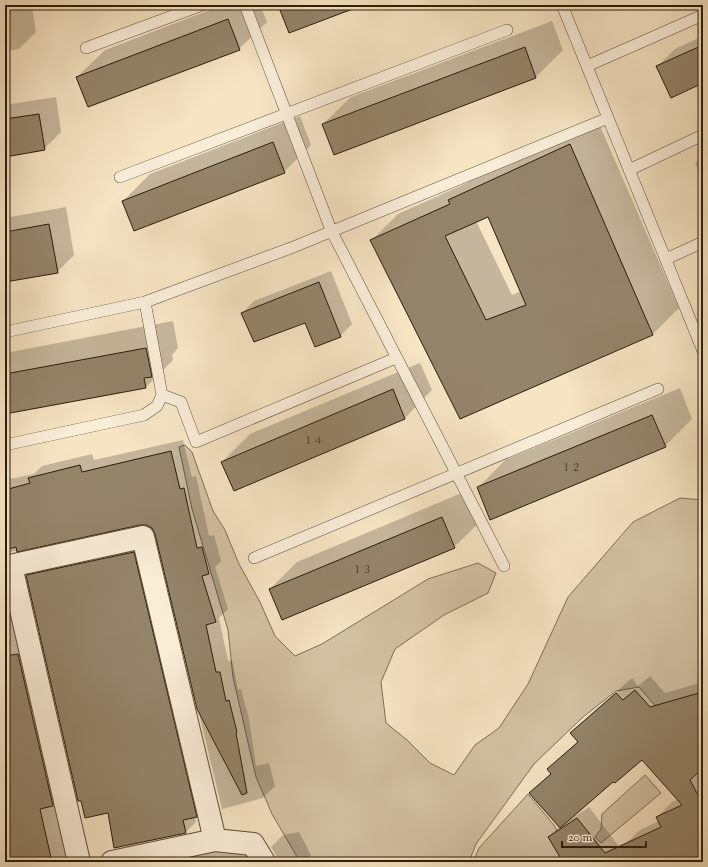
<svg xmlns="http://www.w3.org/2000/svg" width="708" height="867" font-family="'Sorts Mill Goudy','Noto Serif JP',serif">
<rect width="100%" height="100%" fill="#f6e4c3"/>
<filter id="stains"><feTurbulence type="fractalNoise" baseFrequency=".005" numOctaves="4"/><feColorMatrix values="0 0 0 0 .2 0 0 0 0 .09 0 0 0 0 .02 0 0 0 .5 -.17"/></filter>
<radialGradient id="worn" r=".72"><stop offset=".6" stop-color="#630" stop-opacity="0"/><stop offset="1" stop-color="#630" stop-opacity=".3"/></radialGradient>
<path fill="#d3c2a4" stroke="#7e6f57" d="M185,445l7,7 21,59 12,19 14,34 21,38 15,34 20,20 27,-12 106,-65 50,-16 18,10 -8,20 -44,22 -49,34 -14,33 5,41 21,17 23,23 24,12 21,-30 24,-17 29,-44 40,-87 65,-75 47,-24 23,2v196l-9,3 -30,17 -25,-29 -23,4 -33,26 -49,47 -58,80 -7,18h-169l-28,-48 -16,-37 -23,-100 -5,-47 -36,-121 -13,-62z
M645,775l16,18 -60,50 -6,-6 6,-8 1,-15z
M528,794l26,31 22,37h-103l6,-14z"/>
<path fill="#0003" fill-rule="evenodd" d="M5,5h27l4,27 -17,17 -14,2z
M223,5h37l7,17 -28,27 -162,28 28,-27z
M552,21l11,29 -27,27 -213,47 28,-27z
M703,36v46l-45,-16 17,-17z
M56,97l5,35 -17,17 -39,7v-51z
M300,116l11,29 -27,27 -161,29 27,-27z
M597,119l82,189 -26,26 -192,84 -89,-178 26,-26 69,-31 9,-9zM488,216l33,75 -9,4 -36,-74z
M703,156v24l-8,-17z
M66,207l8,48 -17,17 -52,9v-63z
M703,270v10l-3,-7z
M331,271l21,53 -12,12 -35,-14 -63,-9 12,-12z
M173,321l5,27 -6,7 1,5 -27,27 -141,26v-60z
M420,363l12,27 -27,28 -170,72 -13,-28 28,-28z
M680,388l12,31 -27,27 -187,42 27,-28z
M183,440l9,37 4,-1 13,60 5,-1 7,26 -6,6 13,42 -9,9 9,43 4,-1 6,29h3l8,30 7,47 13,-3 6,23 -12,12 -41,11 -66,-275 -3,-6 -6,-4h-7l-134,29 -1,-5v-68l29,-6 8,-8 50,-12 2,6z
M469,490l13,30 -28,27 -184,42 27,-27z
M144,542l63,263 -12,11 1,6 -11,11 -77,-21 -81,-236 11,-11z
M5,564l60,229 -11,11 13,58h-62z
M650,676l15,17 38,-11v180h-69l-9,-18 15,-14 19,-9 -2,-4 15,-15 7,-3 -37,-41 -29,22 -42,37 1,1 17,-11 36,47 -8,8h-53l-15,-25 11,-11 -29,-33 20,-20 -3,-4 31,-28 -7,-8 15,-15 45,-40 6,8z
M299,832l12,23 -7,7h-27l-1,-7 -5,-8 12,-12z
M249,843l25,19h-142z"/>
<path fill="#94846a" stroke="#2a1c0a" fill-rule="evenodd" d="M278,5h79l1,2 -69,26z
M228,19l12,31 -152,57 -12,-30z
M703,45v38l-32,15 -15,-32z
M525,47l11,31 -202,77 -12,-31z
M39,114l6,36 -40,7v-38z
M273,142l12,31 -151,58 -12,-30z
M570,144l83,191 -193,84 -90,-179 80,-36 -2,-4zM488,217l38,88 -40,15 -41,-84z
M49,224l9,49 -53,9v-50z
M319,282l22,55 -26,10 -10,-24 -51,19 -13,-29z
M146,348l6,29 -8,1 2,10 -141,26v-40z
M393,389l12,30 -171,72 -13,-29z
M652,415l14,32 -176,73 -13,-33z
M171,451l9,38 4,-1 13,60 5,-1 7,27 -7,2 14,46 -10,3 10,47h4l6,29 3,-1 8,32 -1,1 11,60 -5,2 -45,-86 -42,-175 -3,-6 -6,-3h-6l-123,27 -1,-5 -11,3v-60l25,-7 -2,-5 52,-13 2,7z
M442,517l13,31 -173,72 -13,-31z
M134,552l63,265 -14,3 3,13 -72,15 -6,-35 -23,5 -4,-17h-3l-52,-226z
M18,654l35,152 -13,3 12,53h-42l-1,-7 -4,1v-200z
M635,690l15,17 49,-14 4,15v60l-13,12 9,17 4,-2v67h-140l-15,-25 29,-19 28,35 56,-26 -5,-10 26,-12 -40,-45 -27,23 -2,-1 -53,46 -31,-35 22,-19 -4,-5 31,-27 -8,-9 46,-40 7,7z"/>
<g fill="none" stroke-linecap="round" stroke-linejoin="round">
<g stroke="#5d4e38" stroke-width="12">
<path id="lane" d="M245,5l86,225 173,336
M562,5l141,346
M86,48l116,-43
M587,66l116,-51
M629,170l74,-35
M120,177l387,-147
M666,259l37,-17
M5,332l140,-30 146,-54 317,-130
M162,395l19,7 15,40 200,-84
M5,445l139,-30 13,-9 5,-11 -17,-93
M254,558l404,-169"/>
</g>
<g stroke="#5d4e38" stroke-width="24">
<path id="street" d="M11,566l68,296
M5,567l138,-30 72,303
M112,862l103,-22 38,4 11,18"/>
</g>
<use href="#lane" stroke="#f9edd8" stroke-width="11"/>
<use href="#street" stroke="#f9edd8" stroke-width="22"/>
</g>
<g text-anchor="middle" stroke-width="4" stroke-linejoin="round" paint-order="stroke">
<g font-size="10" fill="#443622">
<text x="313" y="444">１４</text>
<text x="571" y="471">１２</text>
<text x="362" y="573">１３</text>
</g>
</g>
<rect width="708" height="867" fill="none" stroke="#f6e4c3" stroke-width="20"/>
<rect x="6" y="6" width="696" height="855" fill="none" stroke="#2a1c0a" stroke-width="2"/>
<rect x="10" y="10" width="688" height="847" fill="none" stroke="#2a1c0a"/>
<path d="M562 841v6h84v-6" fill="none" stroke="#2a1c0a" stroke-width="2"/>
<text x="568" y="841" font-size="12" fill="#2a1c0a" stroke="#f9edd8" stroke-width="3" paint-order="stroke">20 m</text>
<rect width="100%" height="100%" filter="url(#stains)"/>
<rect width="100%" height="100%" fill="url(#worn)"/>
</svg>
